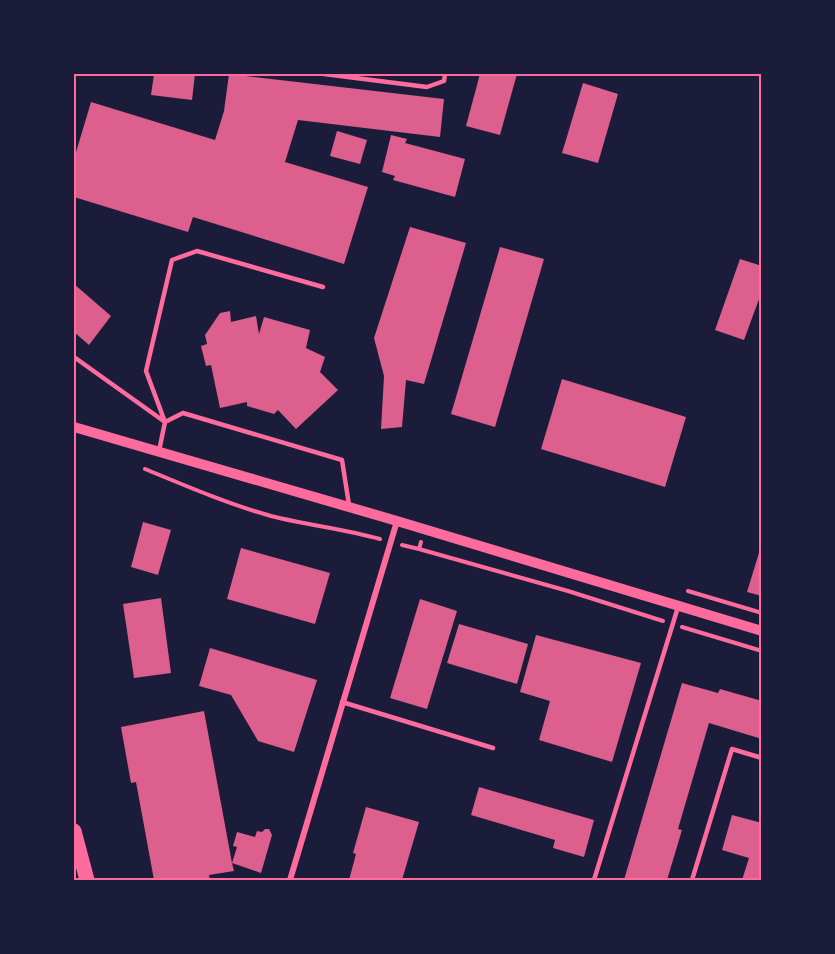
<svg xmlns="http://www.w3.org/2000/svg" width="835" height="954" font-family="'PT Sans',sans-serif">
<rect width="100%" height="100%" fill="#1b1b3a"/>
<path fill="#dd5f8e" d="M154,74h41l-3,26 -41,-5z
M229,74l215,25 -4,38 -142,-17 -13,42 83,25 -24,77 -151,-47 -5,15 -114,-35v-38l17,-57 124,38 9,-29z
M480,74h37l-17,61 -34,-9z
M583,83l35,11 -20,69 -36,-10z
M337,131l30,9 -7,24 -30,-8z
M391,135l16,4 -2,4 60,16 -10,38 -62,-17 2,-4 -13,-4z
M410,227l56,16 -42,141 -18,-4 -4,47 -21,2 3,-53 -10,-38z
M500,247l44,12 -49,168 -44,-13z
M740,259l22,7v25l-18,49 -29,-10z
M74,284l37,32 -22,29 -15,-13z
M230,311l1,11 25,-6 3,18 5,-17 46,13 -4,18 19,9 -5,15 18,18 -42,39 -18,-19 -4,4 -27,-8v-4l-27,6 -9,-43 -5,1 -5,-20 6,-2 -2,-9 15,-22z
M562,379l124,38 -21,70 -124,-38z
M143,522l28,8 -13,45 -27,-8z
M762,543v53l-15,-4z
M241,548l89,25 -15,51 -88,-25z
M161,598l10,75 -37,5 -11,-74z
M420,599l37,12 -30,98 -37,-11z
M459,624l69,20 -11,40 -70,-21z
M536,635l105,28 -29,99 -73,-22 11,-39 -30,-9z
M210,648l107,32 -23,72 -36,-11 -27,-46 -32,-9z
M682,683l36,10 2,-4 42,12v38l-53,-16 -31,106 4,1 -15,50h-43z
M204,711l28,152 5,-16 -4,-1 4,-14 18,5 2,-6 5,1 3,-3h4l3,6 -11,38 -29,-10 2,8 -25,4 1,5h-56l-18,-98 -5,1 -10,-56z
M479,787l115,33 -10,37 -31,-9 2,-8 -84,-25z
M366,807l53,15 -17,58h-53l7,-26 -3,-1z
M732,815l30,8v57h-20l7,-22 -27,-8z"/>
<g fill="none" stroke-linecap="round" stroke-linejoin="round">
<path stroke="#ff6b9d" stroke-width="4" d="M145,469c41,17 83,35 126,47 36,9 73,13 109,23
M421,542l-2,7 149,42 95,30
M402,545l17,4
M688,591l74,22
M682,627l80,24"/>
<path stroke="#ff6b9d" stroke-width="4.5" d="M324,74l103,13 17,-6 1,-7
M74,357l91,65 18,-9 159,47 7,45
M159,451l6,-29 -19,-51 26,-111 25,-9 126,36
M342,702l151,46
M594,880l84,-273
M692,880l40,-131 30,9"/>
<path stroke="#ff6b9d" stroke-width="6" d="M290,880l107,-359"/>
<path stroke="#ff6b9d" stroke-width="10" d="M74,427l323,94 365,110"/>
<path stroke="#ff6b9d" stroke-width="15" d="M74,831l13,49"/>
</g>
<rect width="835" height="954" fill="none" stroke="#1b1b3a" stroke-width="150"/>
<rect x="75" y="75" width="685" height="804" fill="none" stroke="#ff6b9d" stroke-width="2"/>
</svg>
